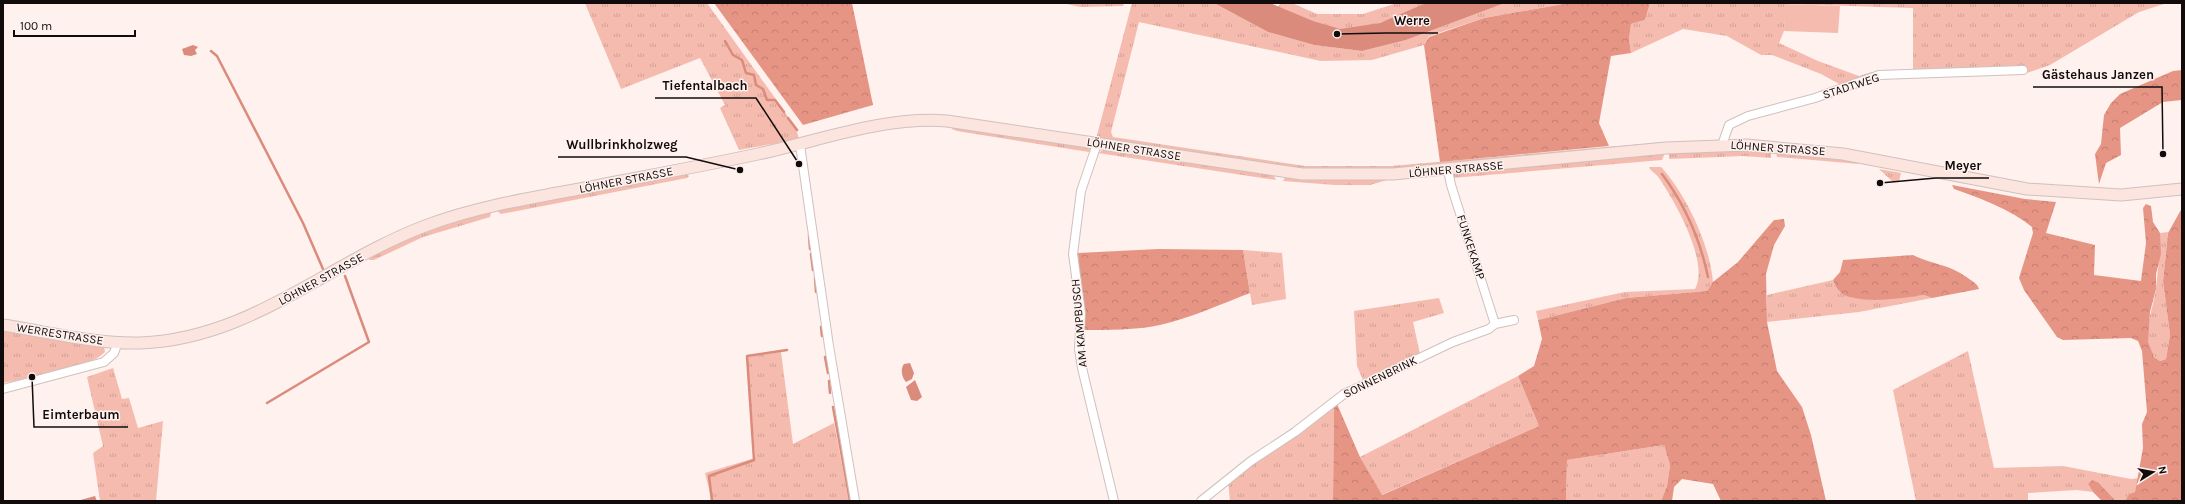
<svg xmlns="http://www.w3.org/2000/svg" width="2185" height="504" font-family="Karla,sans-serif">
<defs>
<pattern id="grass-tufts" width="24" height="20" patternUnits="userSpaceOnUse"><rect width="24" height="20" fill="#f5bbaf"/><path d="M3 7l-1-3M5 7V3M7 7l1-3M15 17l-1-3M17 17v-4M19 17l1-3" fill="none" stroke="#d1a095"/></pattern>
<pattern id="forest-crowns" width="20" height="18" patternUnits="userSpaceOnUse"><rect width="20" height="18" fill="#e69585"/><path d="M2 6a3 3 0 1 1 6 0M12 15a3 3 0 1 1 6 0" fill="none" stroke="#c47f72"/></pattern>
</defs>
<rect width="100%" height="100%" fill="#fef1ee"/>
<path fill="url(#grass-tufts)" d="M585,3h122l73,102 16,24 3,10 -60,11 -19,-42 5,-3 -25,-47 -79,31z
M1062,3h62l-1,3 -43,1z
M1132,3h82l54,29 46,13 48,6 44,-11 99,-37h64l-85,15 -55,18 -5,9 -52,15 -51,1 -182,-39 -28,110 2,5 192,29h86l274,-24v2l-273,25 -75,2 -221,-32z
M1281,3h11l25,11h46l34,-11h29c-25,14 -56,26 -85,26 -16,0 -47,-16 -63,-22z
M1650,3h517l-28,9 -89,53 -26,9 -111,2v-68l-127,-4 -2,27 -5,12 39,18 41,15 13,-4 1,3 -32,10 -20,-11 -49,-19h-11l-34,-19 -44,-7 -52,24 -2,-14 2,-15 14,-4z
M953,126l134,20 3,4 -1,2 -132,-21 -5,-2z
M1105,149l168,25 3,6 -178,-27z
M1744,149l27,3v6l-28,-2 -74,3v-8z
M1776,152l78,9 5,3 -82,-7z
M1662,153l2,2 -2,5 -210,18 3,-5z
M1649,167h12c25,27 49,78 52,115l-6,9 -81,7 -88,22 -2,-9 89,-19 70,-3c15,-27 -21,-89 -36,-111 -3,-5 -8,-6 -10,-11z
M1879,169l22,4 -2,8 -6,1z
M686,173l3,3 -2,2 -186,36 -4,-3 1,-2z
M1442,174l1,1 -56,5 -17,5h-35l-52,-4 3,-5z
M491,212l-1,5 -67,20 -49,23h-5l1,-3c39,-20 78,-34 121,-45z
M2168,232l-5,49 7,54 -4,24 -6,2c-25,-15 -6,-51 -4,-73 2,-18 4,-36 4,-55z
M1243,250l39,3 4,46 -34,6z
M1833,280l1,4 35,15 55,-4 8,3 -73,14 -92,10v-27z
M1439,298l5,15 -31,9 7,32 -57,26 -6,-14 -3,-55z
M3,331l101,16 1,5c-18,18 -76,26 -102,31z
M1968,351l26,117 69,-2 68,13 8,-1 -4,14 -6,2 -4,7h-9l-17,-18 -11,1 5,8 -16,-2 -49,3v8h-112l-23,-111z
M781,352l12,92 41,-21 15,78h-137l-7,-28 50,-15 -8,-101z
M113,368l9,31 7,-1 9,30 25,-7 -7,80h-56l-7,-48 10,-7 -16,-69z
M1518,376l21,50 -158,69 -21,-38z
M1334,405l-1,96h-103l-2,-21z
M1664,445l6,20 -3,21 -6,15h-95l1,-41z"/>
<path fill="url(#forest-crowns)" d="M714,3h138l21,102 -70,20z
M1569,3h81l-5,17 -14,4 -2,15 2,14 -20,3 -12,67 10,23 -169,16 -16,-117 5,-8 55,-19z
M2182,70v30l-19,2 -43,26 1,27 -15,8 -7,21 -4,-30 6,-10 3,-29 7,-12 9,-9 53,-23z
M1952,185l73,14 31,3 -10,31 49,12 -1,30 47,6 5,-38 -3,-35 3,-4 5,2 2,16 7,11 1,21 -5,20v15l-6,23 -2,30 6,15 6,4 6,-2 4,-24 -7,-54 5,-48 14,-25v293h-57l4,-7 6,-2 8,-44 -1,-24 5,-12 -5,-61 -4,-10 -7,-3 -68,2 -6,-3 -33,-47 -5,-12 14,-45 -1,-6c-22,-18 -52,-29 -78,-38z
M1784,219l1,7 -11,19 -8,29 1,48 10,49 25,36 9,28 15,66h-105l-8,-17 -31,-5 -8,8 -2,14h-11l6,-15 3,-21 -6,-20 -97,15 -1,41h-233l1,-96 3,-1 23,53 22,38 157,-69 -21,-50 16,-10 8,-27 -4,-19 88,-22 81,-7 6,-9 25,-20 36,-42z
M1158,249l85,1 7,43c-29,11 -59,25 -90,32 -24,5 -52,5 -77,5l-5,-77z
M1913,255c20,10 34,8 55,23 5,4 9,5 11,11l-47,9 -8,-3c-23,3 -51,8 -74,2 -8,-1 -15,-10 -17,-17l7,-8 3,-12z
M2092,480l7,3 17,18h-14l-9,-9 -5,-8z"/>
<path fill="#f5bbaf" d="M1785,4l55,2 -2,27 -54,-2z"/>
<path fill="#db8b7b" d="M1214,3h56l43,18 27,8 40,-6 46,-20h79l-99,37 -44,11 -48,-6 -46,-13z
M193,45l5,2 -3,3 2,4 -6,2 -7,-1 -2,-6z
M910,363l4,10 -2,6 -6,3c-4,-4 -6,-13 -2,-18z
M915,380l7,17 -5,4 -6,-1 -5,-13z
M95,496l2,5h-20z"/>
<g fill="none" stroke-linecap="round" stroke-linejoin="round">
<path stroke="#db8b7b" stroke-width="2.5" d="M725,41l8,14 9,5 4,13 8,2 2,10 7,4 4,11h8l9,12
M211,51l6,5 86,167 20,46
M788,118l9,12
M1662,174c24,32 38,65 46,103
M809,235l1,14
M811,254l2,16
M815,278l1,14
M821,327l1,9
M825,357l3,16
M829,381l1,12
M267,403l102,-61 -24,-66
M833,407l17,94
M712,501l-3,-25 45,-16 -7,-104 40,-6"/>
<g stroke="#d0c1bd" stroke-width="10">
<path id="minor" d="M1097,144l-16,47 -8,63 8,59 -2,36 3,19 32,133
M800,145l29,201 26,155
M1722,145l7,-20 19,-9 67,-18 64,-23 144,-5
M1448,170l3,15 44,139
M3,389l101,-27 10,-9 4,-11
M1201,501l50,-40 44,-29 49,-38 109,-52 36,-13 6,-5 19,-4"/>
</g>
<g stroke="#d0c1bd" stroke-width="13">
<path id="secondary" d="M3,325c45,7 92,19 137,18 111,-4 187,-80 285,-117 48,-18 99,-27 149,-36 61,-12 123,-23 184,-36 61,-13 126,-38 189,-33l355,53h91l273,-26 81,-3 96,9 184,35 94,6 61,-6"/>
</g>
<use href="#minor" stroke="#fff" stroke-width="8"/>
<use href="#secondary" stroke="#fce4df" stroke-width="11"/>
</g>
<g text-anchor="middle" stroke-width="3" stroke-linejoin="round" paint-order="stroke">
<g font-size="12" fill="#110c0b" stroke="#fef1ee">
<text transform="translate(1851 86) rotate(-18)" y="4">STADTWEG</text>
<text transform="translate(1778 148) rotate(4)" y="4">LÖHNER STRASSE</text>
<text transform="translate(1134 149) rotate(9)" y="4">LÖHNER STRASSE</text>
<text transform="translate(1456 169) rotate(-5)" y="4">LÖHNER STRASSE</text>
<text transform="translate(626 180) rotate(-11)" y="4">LÖHNER STRASSE</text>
<text transform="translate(1471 247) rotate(72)" y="4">FUNKEKAMP</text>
<text transform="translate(321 279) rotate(-29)" y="4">LÖHNER STRASSE</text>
<text transform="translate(1079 323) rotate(-95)" y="4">AM KAMPBUSCH</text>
<text transform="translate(60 334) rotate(9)" y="4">WERRESTRASSE</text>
<text transform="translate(1380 377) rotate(-26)" y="4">SONNENBRINK</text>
</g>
</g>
<path fill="none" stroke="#110c0b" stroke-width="1.5" d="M1337 34L1386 33H1438M2163 154L2162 87H2033M799 164L756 98H655M740 170L686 157H558M1880 183L1936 178H1989M32 377L34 427H128"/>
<g fill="#110c0b" stroke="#fef1ee" stroke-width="1.5">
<circle cx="1337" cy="34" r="4"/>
<circle cx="2163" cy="154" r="4"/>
<circle cx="799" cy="164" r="4"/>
<circle cx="740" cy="170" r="4"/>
<circle cx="1880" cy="183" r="4"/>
<circle cx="32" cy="377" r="4"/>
</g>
<g font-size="13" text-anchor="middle" font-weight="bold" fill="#110c0b" stroke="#fef1ee" stroke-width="3" stroke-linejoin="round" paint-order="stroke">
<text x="1412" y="25">Werre</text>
<text x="2098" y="79">Gästehaus Janzen</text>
<text x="705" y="90">Tiefentalbach</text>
<text x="622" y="149">Wullbrinkholzweg</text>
<text x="1963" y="170">Meyer</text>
<text x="81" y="419">Eimterbaum</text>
</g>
<rect width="2185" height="504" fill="none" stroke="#110c0b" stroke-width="8"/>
<g transform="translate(2153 472) rotate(79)" stroke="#fef1ee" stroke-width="3" paint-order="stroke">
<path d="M0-3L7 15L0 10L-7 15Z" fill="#110c0b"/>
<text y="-6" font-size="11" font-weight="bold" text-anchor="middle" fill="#110c0b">N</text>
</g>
<path d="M14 30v6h121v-6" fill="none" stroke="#110c0b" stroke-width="2"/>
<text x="20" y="30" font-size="12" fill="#110c0b" stroke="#fef1ee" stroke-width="3" paint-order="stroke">100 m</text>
</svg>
